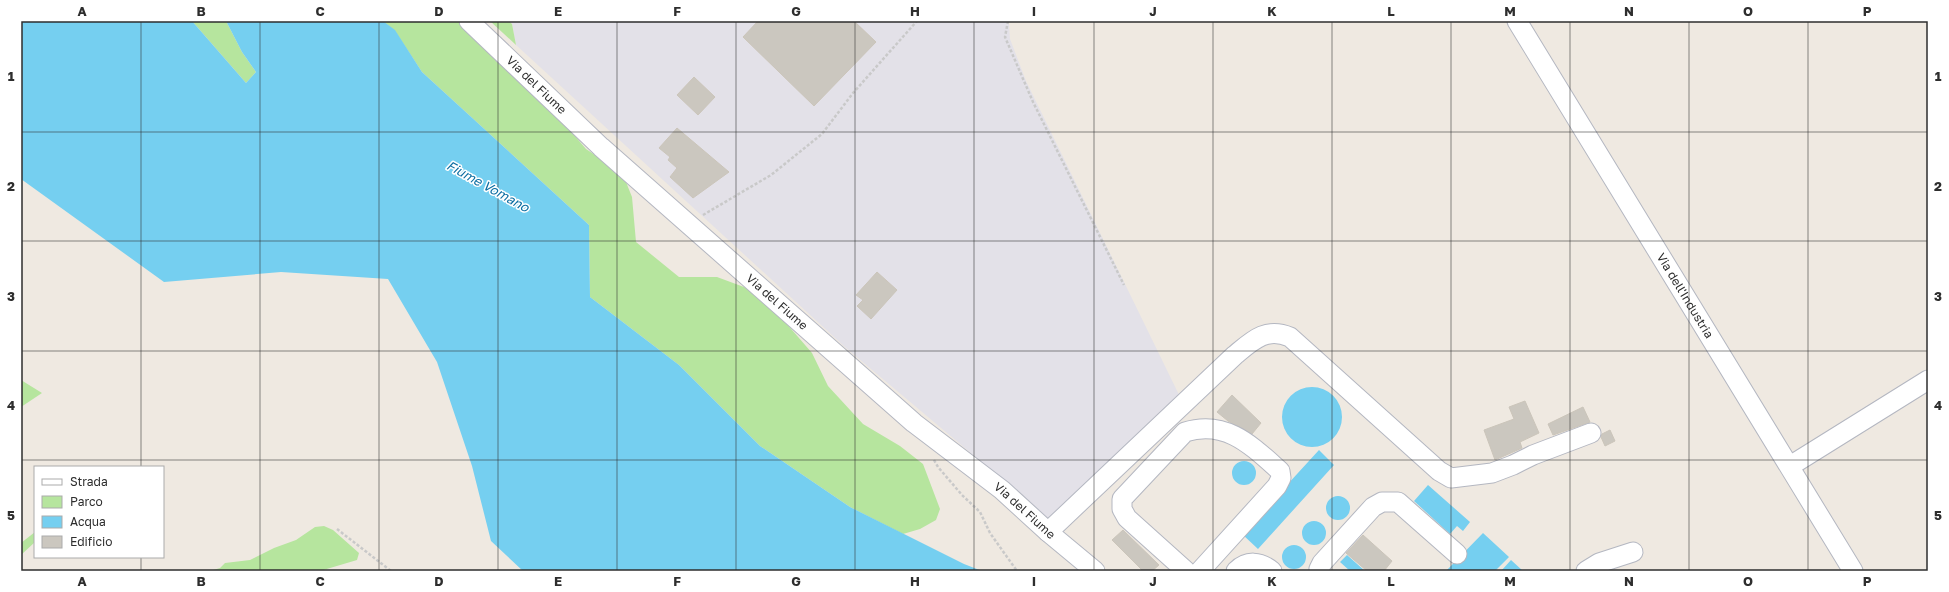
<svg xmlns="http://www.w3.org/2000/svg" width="1949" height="592" font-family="'Golos Text',sans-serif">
<rect width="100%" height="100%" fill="#efe9e1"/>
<path fill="#e3e1e8" d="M509,21h497l3,4 1,14 16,42 157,322 -139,120 -53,-53 -145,-122 -330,-303 -4,-21z"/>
<path fill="#b6e59e" d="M192,21h34l16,31 14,20 -10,11z
M383,21h82l74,73 47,55 12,8 28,25 6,15 4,45 43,35h38l35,13 34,33 26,30 16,33 35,38 37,22 23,18 17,45 -4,11 -16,9 -17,5 -53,-27 -90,-61 -81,-81 -89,-68 -1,-72 -167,-153 -27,-41z
M490,21h19l3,3 4,21z
M21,380l21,13 -21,14z
M324,526l9,4 26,23 -2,7 -37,11h-110l10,-3 5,-5 25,-3 24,-12 22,-8 19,-13z
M35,532v10l-14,13v-12z"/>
<path fill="#75cff0" d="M21,21h171l54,62 10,-11 -14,-20 -16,-31h157l12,9 27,42 167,153 1,72 89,68 81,81 90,61 114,57 18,7h-459l-32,-30 -19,-75 -35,-104 -49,-83 -107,-7 -117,10 -143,-103z
M1282 417a30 30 0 1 1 60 0a30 30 0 1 1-60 0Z
M1319,450l15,15 -76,84 -16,-15z
M1232 473a12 12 0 1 1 24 0a12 12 0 1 1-24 0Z
M1428,485l42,37 -7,9 -6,-5 -7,8 -36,-33z
M1326 508a12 12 0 1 1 24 0a12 12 0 1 1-24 0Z
M1302 533a12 12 0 1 1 24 0a12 12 0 1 1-24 0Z
M1483,533l26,24 -14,14h-49z
M1282 557a12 12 0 1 1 24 0a12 12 0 1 1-24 0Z
M1347,555l18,16h-15l-10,-9z
M1511,560l12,11h-22z"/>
<path fill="#cbc7bf" stroke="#cbc5ba" d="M758,21h96l22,21 -62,64 -71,-69z
M694,77l21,20 -17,18 -21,-20z
M677,128l52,44 -36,26 -23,-21 7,-9 -9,-8 2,-3 -11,-9z
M877,272l20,18 -26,29 -14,-13 6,-6 -7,-5z
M1232,395l29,28 -9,11 -24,-13 -11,-9z
M1525,401l14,32 -19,9 2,6 -27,12 -11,-30 30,-11 -5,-12z
M1583,407l7,15 -37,13 -5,-11z
M1610,430l5,11 -10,5 -4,-9 1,-3z
M1123,530l36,35 -7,6h-9l-31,-31z
M1363,535l29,26 -8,10h-17l-21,-18z"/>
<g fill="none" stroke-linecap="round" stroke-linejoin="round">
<g stroke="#b4b7c1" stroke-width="21">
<g id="minor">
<path id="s1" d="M469,21l132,126 313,276 88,67 46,42 47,39"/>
<path id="s2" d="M1517,21l336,550"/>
<path d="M1790,466l138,-86"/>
<path d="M1048,532l187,-177c18,-15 31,-28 55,-18l149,134 12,7 41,-5 21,-8 20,-10 58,-22"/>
<path d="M1186,571l-59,-53 -5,-9v-10l63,-67c41,-13 67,14 95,39l1,7 -4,8 -77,85"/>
<path d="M1236,571c11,-11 24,-10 36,0"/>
<path d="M1320,571l-1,-2 3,-6 51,-56 9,-5h16l59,52"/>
<path d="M1586,571l13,-8 34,-11"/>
</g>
</g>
<path stroke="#c9c9c9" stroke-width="2.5" stroke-dasharray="3 2" stroke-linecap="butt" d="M1008,21l-3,16 28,65 91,183
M703,215l68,-40 51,-41 31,-41 64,-72
M934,460l4,7 24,28 18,17 10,21 27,38
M337,529l54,42"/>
<use href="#minor" stroke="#fff" stroke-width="19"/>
</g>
<path fill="none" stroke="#2e2e2e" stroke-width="1" stroke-opacity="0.55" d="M141,21v446M260,21v550M379,21v550M498,21v550M617,21v550M736,21v550M855,21v550M974,21v550M1094,21v550M1213,21v550M1332,21v550M1451,21v550M1570,21v550M1689,21v550M1808,21v550M21,132h1907M21,241h1907M21,351h1907M21,460h1907M141,557v14"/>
<g text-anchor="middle" stroke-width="3" stroke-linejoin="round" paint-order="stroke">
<g font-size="12" fill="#2e2e2e" stroke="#fff">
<text dy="4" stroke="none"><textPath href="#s1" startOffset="93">Via del Fiume</textPath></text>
<text dy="4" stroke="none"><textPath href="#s2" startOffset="322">Via dell'Industria</textPath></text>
<text dy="4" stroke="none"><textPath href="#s1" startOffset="417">Via del Fiume</textPath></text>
<text dy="4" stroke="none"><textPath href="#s1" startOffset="741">Via del Fiume</textPath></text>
</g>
<g font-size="13" font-style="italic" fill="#0d6fa3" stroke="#fff">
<text transform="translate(488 186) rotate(29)" y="5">Fiume Vomano</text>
</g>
</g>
<rect width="1949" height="592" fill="none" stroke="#ffffff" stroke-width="44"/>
<rect x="34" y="466" width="130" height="92" fill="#ffffff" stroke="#ababab"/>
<rect x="42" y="479" width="20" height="6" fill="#ffffff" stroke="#ababab"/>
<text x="70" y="486" font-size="12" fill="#2e2e2e">Strada</text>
<rect x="42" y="496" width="20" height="12" fill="#b6e59e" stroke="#ababab"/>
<text x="70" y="506" font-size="12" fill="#2e2e2e">Parco</text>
<rect x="42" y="516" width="20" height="12" fill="#75cff0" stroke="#ababab"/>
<text x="70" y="526" font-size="12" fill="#2e2e2e">Acqua</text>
<rect x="42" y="536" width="20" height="12" fill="#cbc7bf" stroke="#ababab"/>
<text x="70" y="546" font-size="12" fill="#2e2e2e">Edificio</text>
<rect x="22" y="22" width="1905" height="548" fill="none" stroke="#2e2e2e" stroke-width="1.5"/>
<g font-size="13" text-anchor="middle" font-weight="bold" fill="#2e2e2e">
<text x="82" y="16">A</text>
<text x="201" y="16">B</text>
<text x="320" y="16">C</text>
<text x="439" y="16">D</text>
<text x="558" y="16">E</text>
<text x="677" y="16">F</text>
<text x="796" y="16">G</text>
<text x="915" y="16">H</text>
<text x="1034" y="16">I</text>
<text x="1153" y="16">J</text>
<text x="1272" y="16">K</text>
<text x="1391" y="16">L</text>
<text x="1510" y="16">M</text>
<text x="1629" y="16">N</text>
<text x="1748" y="16">O</text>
<text x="1867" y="16">P</text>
<text x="11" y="81">1</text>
<text x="1938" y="81">1</text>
<text x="11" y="191">2</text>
<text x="1938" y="191">2</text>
<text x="11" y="301">3</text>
<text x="1938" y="301">3</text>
<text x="11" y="410">4</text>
<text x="1938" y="410">4</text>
<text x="11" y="520">5</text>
<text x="1938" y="520">5</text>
<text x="82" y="586">A</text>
<text x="201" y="586">B</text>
<text x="320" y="586">C</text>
<text x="439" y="586">D</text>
<text x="558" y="586">E</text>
<text x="677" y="586">F</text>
<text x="796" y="586">G</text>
<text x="915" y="586">H</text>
<text x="1034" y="586">I</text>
<text x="1153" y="586">J</text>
<text x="1272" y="586">K</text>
<text x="1391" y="586">L</text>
<text x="1510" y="586">M</text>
<text x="1629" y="586">N</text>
<text x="1748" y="586">O</text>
<text x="1867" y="586">P</text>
</g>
</svg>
